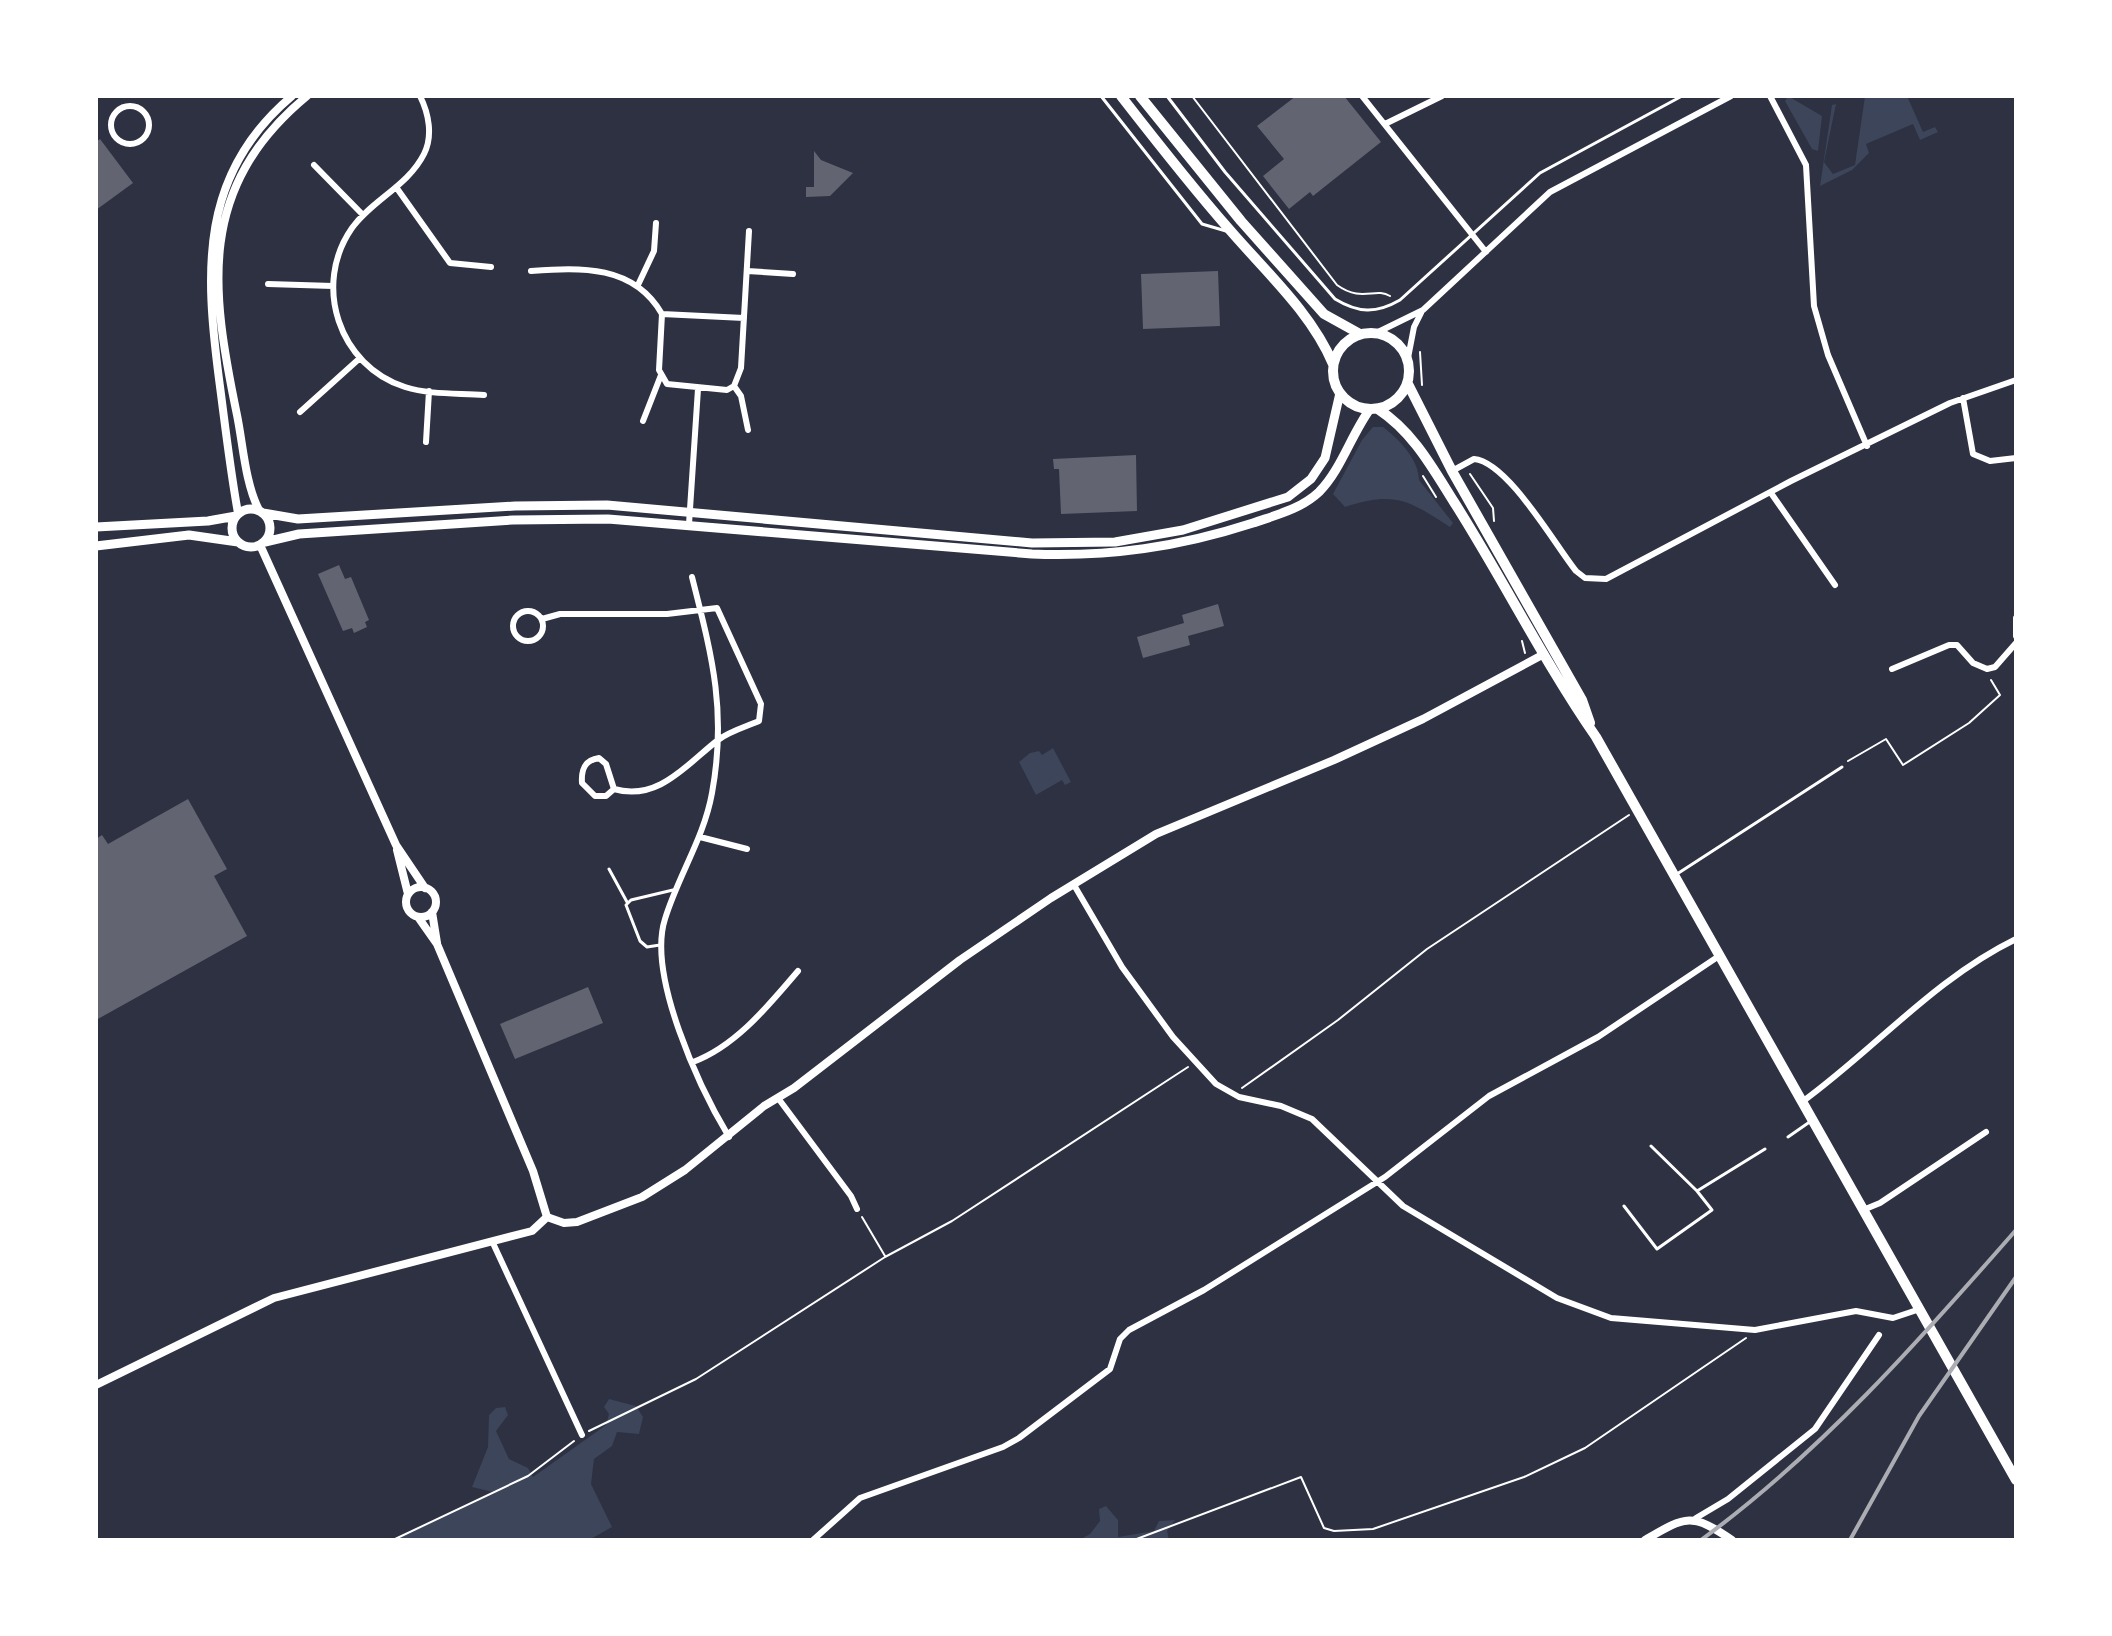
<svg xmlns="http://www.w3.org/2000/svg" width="2112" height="1636" font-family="Commissioner,sans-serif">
<rect width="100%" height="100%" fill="#2d3142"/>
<path fill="#3c4559" d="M1788,96l34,20 -4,35 -6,-2 -27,-48z
M1865,96h42l16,36 12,-5 3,5 -18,8 -7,-16 -47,20 3,9 -17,17 -32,16 12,-81 4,-1 -12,58 9,12 22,-9z
M1373,427h10c16,12 36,33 36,53l34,43 -3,4c-42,-27 -55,-36 -105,-20l-12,-13 29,-54z
M1053,748l18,34 -6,3 -3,-5 -26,15 -17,-33 11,-9 9,-2 3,4z
M609,1399l27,7 7,11 -4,17 -22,-2 -5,14 -18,13 -3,25 21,43 -23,13h-194l98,-48 -21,-5 16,-40 1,-32 7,-7 9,-1 3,8 -12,16 13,28 19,9 5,9 73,-52 3,-11 -5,-7z
M1106,1506l12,14v17l36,-6 5,-10 16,-1 -8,11 2,9h-90l11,-6 10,-13 -1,-12z"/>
<path fill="#626471" d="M1296,96h48l37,46 -68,54 -3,-4 -21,17 -26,-33 21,-17 -27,-33z
M100,139l33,44 -37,27v-68z
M814,151l7,9 32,13 -23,23 -24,1v-10h8z
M1218,271l2,55 -77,3 -2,-55z
M1136,455l1,56 -76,3 -2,-45h-5l-1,-10z
M339,565l6,14 6,-2 18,43 -4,2 2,5 -13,6 -2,-5 -9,3 -25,-57z
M1218,604l6,22 -36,10 2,9 -47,13 -6,-21 47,-14 -2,-8z
M188,799l39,70 -13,7 33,60 -151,84v-181l6,-4 6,9z
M588,987l15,36 -88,36 -15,-35z"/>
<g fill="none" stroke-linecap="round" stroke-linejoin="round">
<path stroke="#fff" stroke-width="2" d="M1192,96l145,189c25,18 38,2 53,11
M1420,352l2,33
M1470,474l23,34 1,13
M1423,476l13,21
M1522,641l3,12
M1848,761l38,-22 17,26 66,-42 31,-28 -9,-15
M1242,1088l96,-68 89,-71 202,-134
M862,1217l23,39
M589,1431l107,-52 189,-122 67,-36 236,-154
M393,1540l135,-64 46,-35
M1134,1540l167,-63 23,51 10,3 39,-2 151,-52 61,-29 161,-110"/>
<path stroke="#fff" stroke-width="3" d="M1101,96l101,128 24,7
M1167,96l58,76 110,127c23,14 41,15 65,1l140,-127 142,-77
M609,869l18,33
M1677,874l165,-107
M660,945l-13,2 -7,-6 -14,-36 5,-5 42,-10
M1788,1137l23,-16
M1651,1146l46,45
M1624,1206l33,43 55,-39 -15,-19 68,-42"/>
<path stroke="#fff" stroke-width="6" d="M420,96c9,18 13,40 4,58 -16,32 -52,46 -72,74 -40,57 -13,138 53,159 25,8 54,6 79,8
M1362,96l124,156
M1770,96l36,69 8,141 14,49 39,91
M111 125a19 19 0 1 1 38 0a19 19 0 1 1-38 0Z
M1385,124l57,-28
M314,165l49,50
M396,187l54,76 41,4
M531,271c50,-4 103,-6 131,43l-3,56 8,14 60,6 7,-4 7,-18 8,-137
M747,271l46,3
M268,284l65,2
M638,285l16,-34 2,-28
M662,314l82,4
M1376,333l47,-23 127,-118 181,-96
M1408,358l6,-31 7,-14
M734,386l7,10 7,34
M1963,398l10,56 17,7 26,-3
M300,412l60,-54
M643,421l18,-46
M426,442l3,-51
M1452,471l22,-12c34,3 81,86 102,112l9,7 21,1 185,-98 159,-78 66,-23
M1771,493l64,92
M689,524l9,-135
M692,577c20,79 35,134 20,216 -8,45 -34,83 -47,126 -18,56 34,168 64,218
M513 626a15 15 0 1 1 30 0a15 15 0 1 1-30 0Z
M2016,618v18
M542,619l18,-5h107l50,-6 44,96 -2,17c-14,6 -29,10 -41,19 -31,24 -60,62 -104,49
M1892,669l57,-24h8l16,18 14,6 8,-2 21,-24
M599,758l7,6 8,25 -8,7h-11l-13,-13c-1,-14 3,-23 17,-25z
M700,837l47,12
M1074,885l48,82 51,70 43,47 23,13 42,9 31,13 91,87 154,92 54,20 144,12 101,-19 37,7 24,-8
M693,1062c43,-16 76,-57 105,-91
M778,1098l73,98 6,13
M1802,1102c73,-53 132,-123 214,-163
M1863,1210l17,-7 106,-71
M492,1241l90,194
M1696,1518l32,-19 87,-70 64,-94
M813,1540l47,-42 143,-51 16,-9 91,-69 10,-30 9,-9 75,-40 181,-113 104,-81 109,-59 121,-81"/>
<path stroke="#fff" stroke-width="8" d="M259,510c-14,-27 -16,-66 -22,-95 -26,-126 -41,-227 70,-319
M238,513c-8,-44 -13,-89 -19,-134 -14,-108 -20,-205 73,-283
M260,545l136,300 29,43
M397,850l11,44
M406 902a15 15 0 1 1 30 0a15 15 0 1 1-30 0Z
M432,912l5,31
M418,917l19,27 96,227 14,46
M547,1217l17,6 13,-1 65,-25 43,-27 79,-64 30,-18 166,-128 91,-62 105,-64 178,-74 89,-41 121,-65
M96,1385l178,-87 258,-67 15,-14
M1645,1540c41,-24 46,-28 87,0"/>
<path stroke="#fff" stroke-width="9" d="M232 528a19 19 0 1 1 38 0a19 19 0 1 1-38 0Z
M263,513l35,6 217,-13 92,-1 425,38 83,-1 68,-12 105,-33 23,-18 14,-21 15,-65
M96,527l112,-6 28,-5
M265,542l34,-8 214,-14 95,-1 424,35c78,3 147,-7 221,-31 23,-8 48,-14 66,-31 22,-22 32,-57 51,-83
M96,546l93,-11 49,7"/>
<path stroke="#fff" stroke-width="10" d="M1121,96c35,45 70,90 108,133 36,42 82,83 104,135
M1140,96l101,125 83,93 36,20
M1333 371a38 38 0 1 1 76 0a38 38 0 1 1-76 0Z
M1408,384l44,87 130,229 8,23
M1378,409c35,23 54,58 76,93 49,77 90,160 142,235l420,743"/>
<path stroke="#abadb3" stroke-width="4" d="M1701,1540c119,-87 218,-199 315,-310
M1850,1540l69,-124 97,-139"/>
</g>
<rect width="2112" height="1636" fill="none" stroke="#ffffff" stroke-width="196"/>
</svg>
